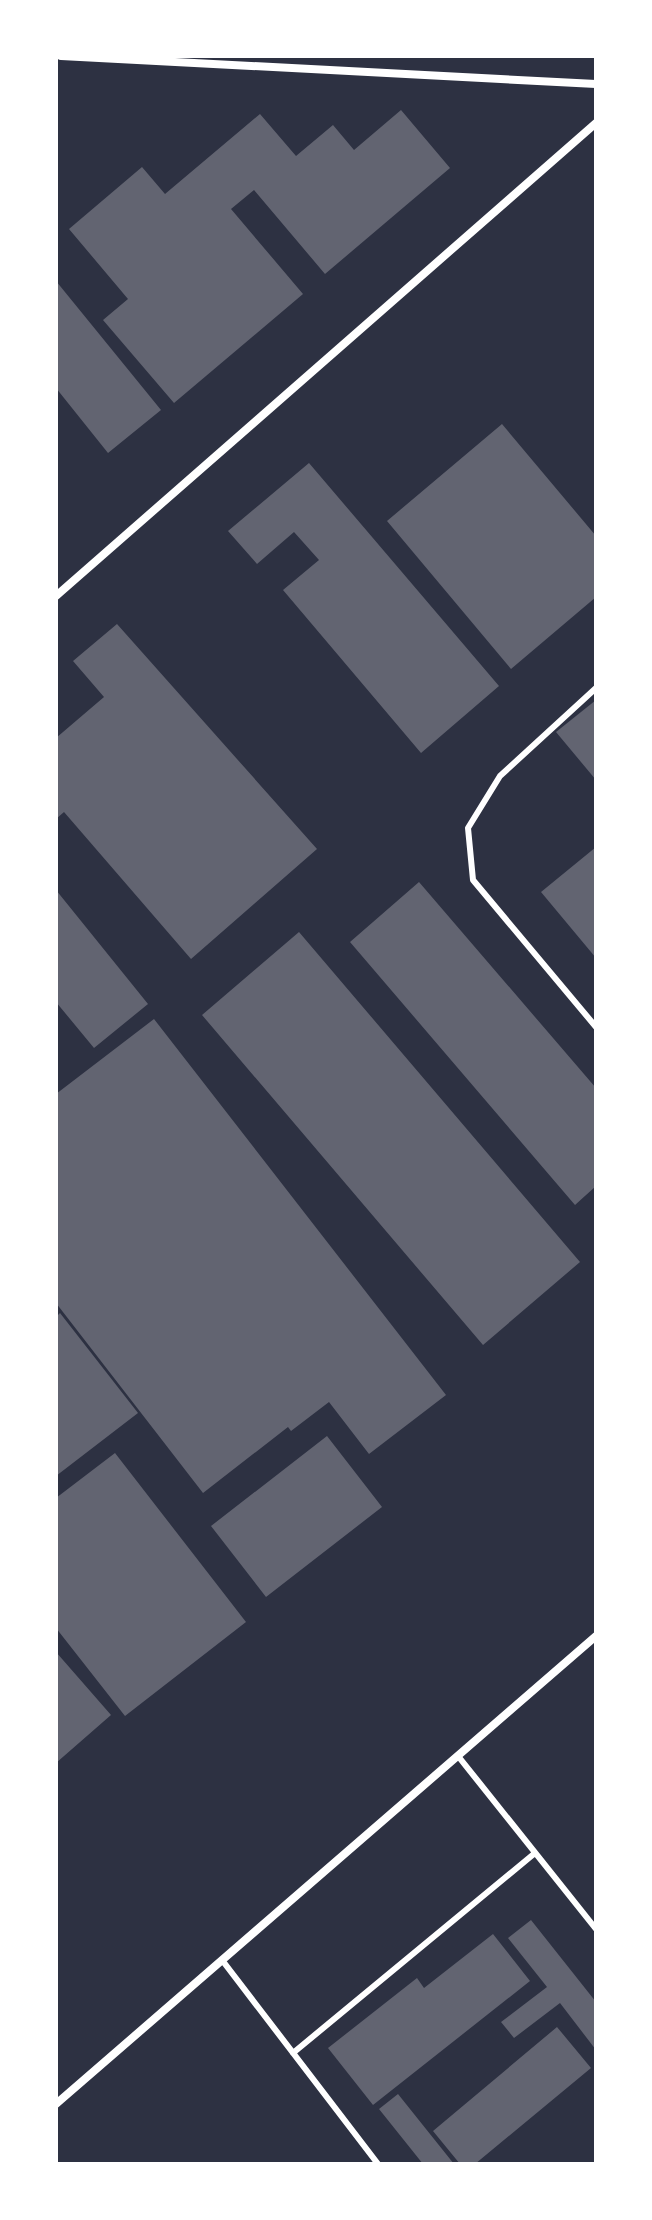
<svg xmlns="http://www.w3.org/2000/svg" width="652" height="2220" font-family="'Varela Round',sans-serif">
<rect width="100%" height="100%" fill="#2d3142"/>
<path fill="#626471" d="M401,110l49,58 -125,106 -71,-84 -23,19 72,85 -129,109 -71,-83 25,-21 -59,-70 73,-62 23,27 95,-80 36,42 37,-31 21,25z
M56,281l105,129 -53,43 -52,-65z
M502,424l94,112v61l-85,72 -124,-148z
M309,463l190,223 -78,67 -138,-163 36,-30 -25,-28 -37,32 -29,-33z
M117,624l200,225 -126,110 -127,-147 -8,7v-81l48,-41 -31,-36z
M596,700v80l-40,-48z
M596,847v111l-55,-66z
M419,882l177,206v98l-21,19 -225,-263z
M56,890l92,114 -54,44 -38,-46z
M299,932l281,330 -97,83 -281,-330z
M154,1019l292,376 -77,59 -40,-52 -38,29 -3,-4 -85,66 -147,-190v-209z
M60,1313l78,100 -82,63v-159z
M327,1436l55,71 -116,90 -55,-71z
M115,1453l131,169 -121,94 -69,-88v-130z
M56,1652l55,63 -55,48z
M531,1920l65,82v48l-36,-47 -46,35 -13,-16 46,-35 -39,-49z
M493,1934l37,47 -157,124 -45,-57 89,-70 7,10z
M557,2027l34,41 -116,96h-15l-27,-33z
M398,2094l56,70h-31l-44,-55z"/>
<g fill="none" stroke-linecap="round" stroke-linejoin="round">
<path stroke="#fff" stroke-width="6" d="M596,688l-96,88 -32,52 5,52 123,147
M458,1756l138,173
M222,1960l156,204
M293,2053l242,-200"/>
<path stroke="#fff" stroke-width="8" d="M61,56l535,28
M56,596l540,-473
M56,2104l540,-468"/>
</g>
<rect width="652" height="2220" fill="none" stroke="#ffffff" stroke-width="116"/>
</svg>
